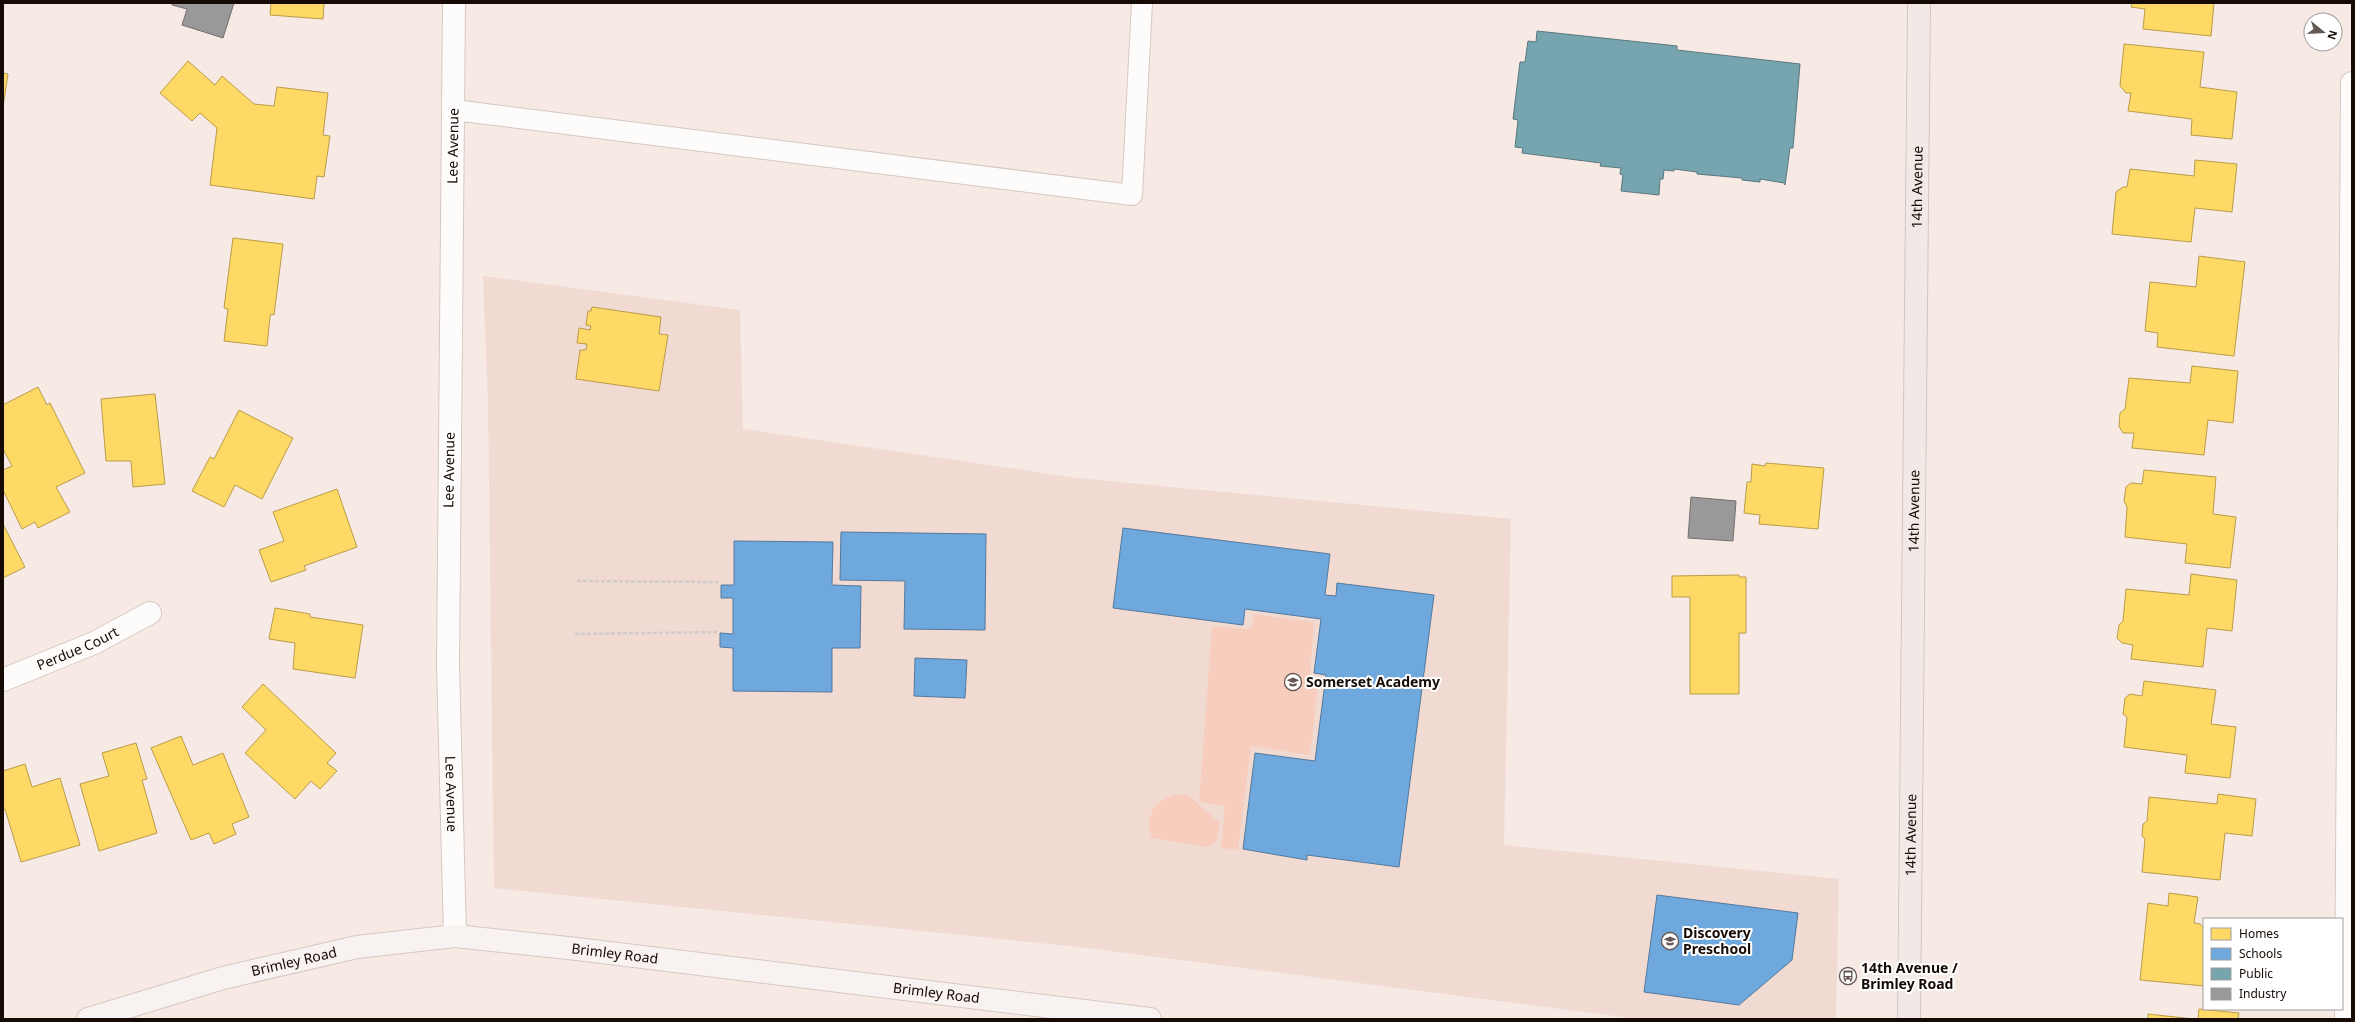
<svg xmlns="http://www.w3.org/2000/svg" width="2355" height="1022" font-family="'Noto Sans',sans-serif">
<rect width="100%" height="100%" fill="#f7eae5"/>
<path fill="#f0dad2" d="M483,276l257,34 3,119 334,49 434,41 -7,326 335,34 -3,140h-198l-559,-72 -585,-59 -6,-485z"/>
<path fill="#f7cebd" d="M1254,614l60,8 -4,55 9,2 -9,76 -59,-9 -13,104 -17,-2 4,-42 -26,-4 13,-176 39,3z
M1175,794l13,1 32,28 -4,19 -8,5 -56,-9c-8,-22 2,-37 23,-44z"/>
<path fill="#ffd966" stroke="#b99b49" d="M271,3h53l-1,16 -53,-4z
M2132,3h82l-3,33 -68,-7 2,-20 -14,-2z
M2124,44l80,8 -4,35 37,5 -5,47 -41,-4 1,-16 -64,-8 3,-18h-5l-6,-7z
M188,61l27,24 7,-9 32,28 20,2 3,-19 51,6 -5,42 7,1 -6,41 -7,-1 -3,23 -104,-14 7,-57 -17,-15 -8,8 -32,-28z
M3,73l5,1 -5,33z
M2195,160l42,4 -5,48 -37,-4 -4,34 -79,-8 4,-42 7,-5h4l3,-18 64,7z
M233,238l50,6 -9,71 -3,-1 -1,3 -3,29 -43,-5 4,-32 -4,-1z
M2199,256l46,6 -11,94 -77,-9 1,-14 -13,-2 5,-49 46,5z
M592,307l69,10 -2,17 9,1 -9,56 -83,-12 4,-29h6l1,-6 -10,-1 2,-15 11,2 1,-4 -5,-1 2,-14h3z
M2192,366l46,5 -5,52 -25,-3 -4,35 -72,-7 2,-15h-11l-4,-7 1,-13 5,-4 4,-31 61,5z
M38,387l9,18 3,-2 35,70 -29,14 14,25 -32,16 -3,-6 -13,7 -19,-39v-20l9,-4 -9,-17v-44z
M155,394l10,90 -32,3 -2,-26h-25l-5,-62z
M239,410l54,28 -31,61 -27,-14 -11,22 -32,-16 18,-34 4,2z
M1766,463l58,5 -6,61 -59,-5 1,-9 -16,-2 3,-31h4l1,-18 13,2z
M2144,470l72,7 -3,37 23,3 -6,51 -45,-5 2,-19 -62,-7 2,-30 -3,-6 2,-14 5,-4 11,1z
M337,489l20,58 -53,19 2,4 -35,12 -12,-32 25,-9 -11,-29z
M3,524l22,43 -22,11z
M2191,574l46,6 -5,51 -25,-3 -4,39 -72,-8 2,-14 -11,-2 -5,-5 2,-13 4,-4 3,-32 63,6z
M1739,575v2h7v56h-7v61h-49v-97h-18v-21z
M275,608l35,6v3l53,8 -8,53 -62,-9 2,-26 -26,-4z
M2144,681l72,9 -5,34 25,3 -6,51 -45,-5 2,-18 -63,-8 3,-30 -4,-3 2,-16 5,-4 12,2z
M263,684l73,69 -9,10 10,8 -17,18 -9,-8 -16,18 -50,-46 21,-23 -24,-23z
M181,736l12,29 30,-12 26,64 -17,7 4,10 -22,10 -5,-11 -18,7 -40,-92z
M136,743l11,36 -5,1 15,53 -58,18 -19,-67 29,-8 -7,-23z
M25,764l7,23 28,-9 20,67 -59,17 -16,-53 -2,1v-39z
M2218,794l38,5 -4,37 -27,-3 -5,47 -78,-8 3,-33 -3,-3 1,-12 4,-3 2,-24 68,7z
M2169,893l29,4 -4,26 6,1 4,4v58l-64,-6 8,-77 20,3z
M2199,1009l40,4 -1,6h-40z
M2148,1014l46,5h-46z"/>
<path fill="#6fa8dc" stroke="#54799c" d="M1123,528l207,26 -5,41 11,1 1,-13 97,12 -35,272 -92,-12v5l-64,-11 12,-96 60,8 11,-86 -12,-2 7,-54 -76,-10 -2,16 -130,-17z
M841,532l145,2 -1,96 -81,-1 1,-48 -65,-1z
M734,541l99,1 -1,43 29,1 -1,62h-28v44l-99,-1v-43l-13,-1v-14l13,1v-36h-12v-13h13z
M915,658l52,2 -2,38 -51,-2z
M1657,895l141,18 -6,47 -53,45 -95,-13z"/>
<path fill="#76a5af" stroke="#59767c" d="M1537,31l140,15v4l123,14 -7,84h-3l-5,37 -1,-2 -24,-4v3l-18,-2v-2l-45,-4v-2l-23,-3v2l-10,-1 -1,9h-3l-1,16 -38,-4 2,-16 -3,-1 1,-6 -21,-2 1,-3 -79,-10 1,-5 -8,-1 3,-27 -5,-1 7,-57h5l3,-21 8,1z"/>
<path fill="#999" stroke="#726e6d" d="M172,3h62l-11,35 -41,-13 5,-16 -15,-4z
M1691,497l45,4 -3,40 -45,-3z"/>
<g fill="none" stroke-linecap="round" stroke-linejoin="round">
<g stroke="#d5c8c3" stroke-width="22">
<path id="lane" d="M454,110l678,85 10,-192"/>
</g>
<g stroke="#d5c8c3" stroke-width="24">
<g id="street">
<path id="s1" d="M454,3l-6,662 7,271"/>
<path id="s2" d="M3,680l91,-37 56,-30"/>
<path d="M2346,1019l6,-936"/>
</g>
</g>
<g stroke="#d5c8c3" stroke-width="24">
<g id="secondary">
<path id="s3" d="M88,1019l135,-41 134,-31 98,-11 122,13 573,70"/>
</g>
</g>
<g stroke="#cdc7c3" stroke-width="24">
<g id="primary">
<path id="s4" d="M1909,1019l10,-1016"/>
</g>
</g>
<path stroke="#d1cccb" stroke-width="2.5" stroke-dasharray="4 2" stroke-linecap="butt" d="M577,581l141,1
M575,634l144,-2"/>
<use href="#lane" stroke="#fefcfb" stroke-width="20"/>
<use href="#street" stroke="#fefcfb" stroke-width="22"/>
<use href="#secondary" stroke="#f8f2f0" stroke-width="22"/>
<use href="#primary" stroke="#f2e9e6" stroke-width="22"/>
</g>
<defs>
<g id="school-ring" transform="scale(0.9)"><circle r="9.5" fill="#fff" stroke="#655853" stroke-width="1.5"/><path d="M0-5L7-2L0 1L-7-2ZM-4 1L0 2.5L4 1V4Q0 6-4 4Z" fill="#655853"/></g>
<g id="bus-ring" transform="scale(0.9)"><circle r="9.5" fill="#fff" stroke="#655853" stroke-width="1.5"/><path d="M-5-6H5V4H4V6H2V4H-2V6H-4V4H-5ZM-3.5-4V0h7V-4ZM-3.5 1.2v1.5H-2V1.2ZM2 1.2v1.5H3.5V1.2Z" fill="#655853"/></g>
</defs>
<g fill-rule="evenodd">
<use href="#school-ring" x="1293" y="682"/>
<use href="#school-ring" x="1670" y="941"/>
<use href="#bus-ring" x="1848" y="976"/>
</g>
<g text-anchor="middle" stroke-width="4" stroke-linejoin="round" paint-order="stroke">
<g font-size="14" fill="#160a05" stroke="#fff">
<text transform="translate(453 146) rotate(-89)" y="5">Lee Avenue</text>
<text dy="5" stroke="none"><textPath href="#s4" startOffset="832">14th Avenue</textPath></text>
<text transform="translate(449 470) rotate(-89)" y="5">Lee Avenue</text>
<text dy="5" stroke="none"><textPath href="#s4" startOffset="508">14th Avenue</textPath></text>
<text dy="5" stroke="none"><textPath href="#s2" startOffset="81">Perdue Court</textPath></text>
<text dy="5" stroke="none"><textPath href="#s1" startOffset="791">Lee Avenue</textPath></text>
<text dy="5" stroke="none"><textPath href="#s4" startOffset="184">14th Avenue</textPath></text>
<text dy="5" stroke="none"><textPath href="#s3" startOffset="538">Brimley Road</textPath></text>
<text dy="5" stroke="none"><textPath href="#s3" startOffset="214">Brimley Road</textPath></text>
<text dy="5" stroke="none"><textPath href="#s3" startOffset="862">Brimley Road</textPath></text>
</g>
<g font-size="14" font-weight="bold" fill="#160a05" stroke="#fff" text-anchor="start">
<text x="1306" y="687">Somerset Academy</text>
<text x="1683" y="938">Discovery<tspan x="1683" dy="16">Preschool</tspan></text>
<text x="1861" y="973">14th Avenue /<tspan x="1861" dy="16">Brimley Road</tspan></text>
</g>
</g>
<rect width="2355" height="1022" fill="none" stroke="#160a05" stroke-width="8"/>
<rect x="2203" y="918" width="140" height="92" fill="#ffffff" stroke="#a29d9b"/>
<rect x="2211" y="928" width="20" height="12" fill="#ffd966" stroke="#a29d9b"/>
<text x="2239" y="938" font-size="12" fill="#160a05">Homes</text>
<rect x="2211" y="948" width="20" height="12" fill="#6fa8dc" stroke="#a29d9b"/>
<text x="2239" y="958" font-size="12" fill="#160a05">Schools</text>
<rect x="2211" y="968" width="20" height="12" fill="#76a5af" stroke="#a29d9b"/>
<text x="2239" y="978" font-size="12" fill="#160a05">Public</text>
<rect x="2211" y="988" width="20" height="12" fill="#999999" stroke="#a29d9b"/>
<text x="2239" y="998" font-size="12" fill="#160a05">Industry</text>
<g transform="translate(2323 32) rotate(108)"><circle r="19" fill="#ffffff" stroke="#a29d9b"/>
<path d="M0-3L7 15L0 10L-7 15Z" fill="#655853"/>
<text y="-6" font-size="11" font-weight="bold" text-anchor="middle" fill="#160a05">N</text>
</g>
</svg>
